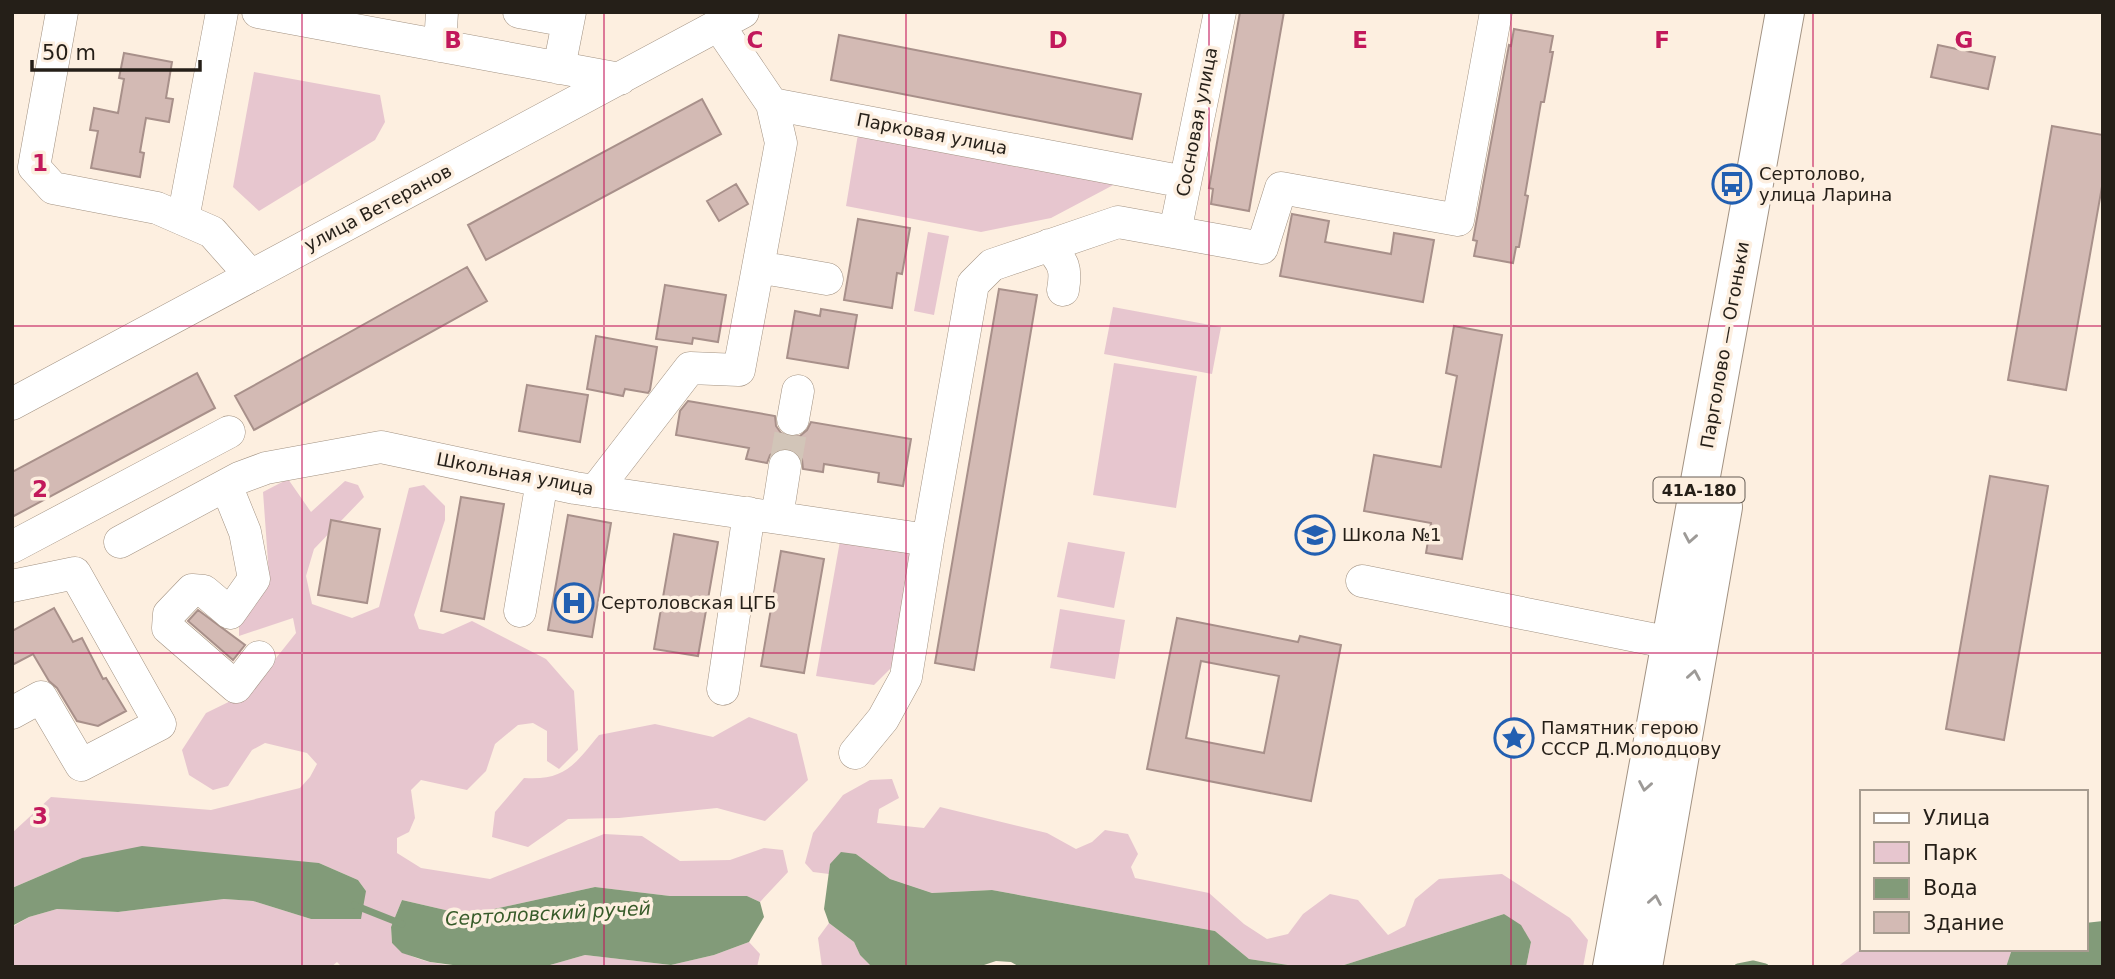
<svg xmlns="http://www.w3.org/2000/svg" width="2115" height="979" font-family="'DejaVu Sans',sans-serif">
<rect width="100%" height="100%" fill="#fdefe0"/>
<path fill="#e7c6cf" d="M254,72l126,23 5,27 -10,18 -116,71 -26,-24z
M858,134l261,48 -68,36 -70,14 -135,-26z
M928,232l21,4 -15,79 -20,-4z
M1113,307l108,20 -9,47 -108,-20z
M1114,363l83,13 -21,132 -83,-13z
M288,479l23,33 34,-31 13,4 6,12 -50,52 -8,27 6,28 40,14 27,-11 30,-119 15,-3 21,21v14l-31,95 5,14 24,5 29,-13 74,38 28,32 4,59 -19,19 -12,-8v-30l-14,-8 -15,2 -23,19 -9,27 -19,19 -46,-10 -10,10 4,28 -6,14 -12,6v15l24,15 69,11 114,-45 38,2 38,25 50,-1 34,-12 19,2 5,22 -28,30 -13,-6h-77l-75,-9 -128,28 -65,-15 -11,27 1,16c20,20 49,21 76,24h-126l-5,-5 -6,5h-319v-40l17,-10 28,-8 61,3 106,-13 29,2 58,18 55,-28 -8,-11 -39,-17 -237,-5 -70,30v-55l39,-36 160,13 89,-22 10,-11 7,-13 -10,-11 -42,-10 -13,7 -24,36 -15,4 -24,-15 -7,-25 24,-37 43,-21 47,-59 -3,-15 -54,18v-16l30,-45 -6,-83z
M840,541l68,11 5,3 -15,106 -24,24 -58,-9z
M1068,542l57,10 -11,56 -57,-11z
M1060,609l65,11 -10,59 -65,-11z
M749,717l48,17 11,46 -43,41 -48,-13 -98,10 -51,1 -40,28 -36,-10 3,-25 29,-34c41,3 51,-14 75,-43l56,-11 58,13z
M892,779l7,19 -20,11 -2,14 47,5 16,-21 107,26 29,16 16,-7 13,-12 23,4 10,20 -7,13 4,11 74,15 35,31 23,15 21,-5 15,-20 27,-20 28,6 30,35 17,-9 10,-27 24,-20 63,-5 68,44 18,22 -5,27h-57l5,-25 -27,-28 -163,52 -40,1 -52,-8 -34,-28 -223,-41 -60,3 -42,-14 -34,-25 -26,10 -1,10 -16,-2 -8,-9 8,-30 30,-38 27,-15z
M829,923l25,19 6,13 12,12h-50l-4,-29z
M749,942l11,12 -3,13h-214l42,-12 86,10 43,-10z
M1861,949h151l-6,18h-169z"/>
<path fill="#829b79" d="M142,846l177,17 39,17 8,11 -5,28h-50l-58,-18 -29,-2 -106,13 -61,-3 -28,8 -17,9v-38l70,-30z
M841,852l15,2 34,25 42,14 60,-3 223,41 34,28 52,8h-281l-9,-5 -15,-1 -18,6h-106l-12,-12 -6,-13 -25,-19 -5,-14 6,-45z
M595,887l75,9h77l13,6 4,15 -15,25 -35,13 -43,10 -86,-10 -42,12h-75l-38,-5 -28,-9 -10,-10 -1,-16 11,-27 65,15z
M1504,914l17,11 10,17 -5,25h-192l7,-1z
M2103,921v46h-97l6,-18h73v-26z"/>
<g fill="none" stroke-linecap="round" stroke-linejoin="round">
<path stroke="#829b79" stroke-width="7" d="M354,905l48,19
M1738,967l15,-3 12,3"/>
</g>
<path fill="#d3bab4" stroke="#a8908a" stroke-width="2" fill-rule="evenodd" d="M1240,12h44l-35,199 -38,-7 2,-15 -4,-1z
M1514,29l39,7 -3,16h3l-9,50h-3l-16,93 3,1 -9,51h-3l-3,16 -39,-7 3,-15 -4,-1 36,-195 2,1z
M839,35l302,59 -9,45 -301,-59z
M1938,45l57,12 -7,32 -57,-12z
M124,53l48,9 -6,36 7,1 -4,23 -23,-4 -6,34 4,1 -4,24 -49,-9 7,-37 -8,-1 4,-22 24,5 6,-34 -5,-1z
M702,99l19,35 -235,126 -18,-35z
M2052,126l51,9v46l-37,209 -58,-10z
M736,184l12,20 -29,17 -12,-20z
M1292,214l37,7 -4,21 66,12 3,-21 40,7 -11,62 -143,-26z
M858,219l52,9 -8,46 -5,-1 -5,35 -48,-8z
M467,267l20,34 -233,129 -19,-34z
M665,285l61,10 -8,47 -25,-4 -1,6 -36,-5z
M999,289l38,6 -63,375 -39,-7z
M821,309l36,6 -9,53 -61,-10 8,-47 25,5z
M1454,326l48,9 -40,224 -36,-6 5,-30 -67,-12 10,-56 67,12 16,-91 -11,-3z
M596,336l61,11 -7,43 -2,3 -23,-4 -2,7 -36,-7z
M197,373l18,35 -203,109v-45z
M527,385l61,10 -8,47 -61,-11z
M688,401l87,15 1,10 5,7 8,4 11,-1 7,-6 4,-8 100,17 -8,47 -25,-4 1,-9 -55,-9 -1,8 -20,-3 -1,-10 -5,-7 -9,-4 -10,1 -8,6 -3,8 -21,-4 3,-11 -73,-13 4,-24z
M1990,476l58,10 -44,254 -58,-11z
M461,497l43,7 -20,115 -43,-8z
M568,515l43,8 -19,114 -44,-7z
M331,520l49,9 -13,74 -49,-8z
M674,534l44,8 -20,114 -44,-7z
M781,551l43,8 -20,114 -43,-7z
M54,608l19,34 9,-4 21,41 3,-1 20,33 -28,15 -21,-5 -20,-33 -8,-7 -16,-27 -21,11v-34z
M198,610l47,35 -12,15 -45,-39z
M1177,618l121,24 2,-6 41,9 -30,156 -164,-32zM1201,661l78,15 -15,77 -78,-15z"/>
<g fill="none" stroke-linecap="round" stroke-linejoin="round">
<path stroke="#d2c5b8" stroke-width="32" stroke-dasharray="32 16" stroke-linecap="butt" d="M785,466l8,-47"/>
<g stroke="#a29282" stroke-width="33">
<path id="minor" d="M62,12l-28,155 19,21 104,20 55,24 39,44
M258,12l362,67
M519,12l49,9
M719,26l53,78 413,78
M440,46l2,-34
M559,68l11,-56
M183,219l39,-207
M1175,232l45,-220
M1049,245c14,18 18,22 14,45
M758,267l69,12
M12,404l731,-392
M793,419l5,-28
M226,485l19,47 9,47 -24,34 -26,-22 -12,-1 -23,24 -1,14 68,59 23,-30
M595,491l95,-123 49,2 42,-227 -9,-39
M777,517l8,-51
M120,542l119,-64 27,-10 115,-21 194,41 353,52 45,-256 19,-19 126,-43 144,26 19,-60 177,32 38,-208
M12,547l217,-115
M1362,581l309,62
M12,586l63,-13 85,151 -79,41 -40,-68 -29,16
M520,611l22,-130
M723,689l26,-176
M855,753l28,-34 23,-42 22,-137"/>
</g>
<g stroke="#a29282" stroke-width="40">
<path id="major" d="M1612,967l173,-955
M1643,967l80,-460"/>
</g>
<use href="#minor" stroke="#fff" stroke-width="32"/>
<use href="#major" stroke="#fff" stroke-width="38"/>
</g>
<defs><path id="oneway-chevron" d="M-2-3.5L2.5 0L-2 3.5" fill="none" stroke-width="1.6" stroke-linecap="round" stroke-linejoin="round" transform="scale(1.75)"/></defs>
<g stroke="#9d9a97">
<use href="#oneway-chevron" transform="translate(1690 538) rotate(100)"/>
<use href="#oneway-chevron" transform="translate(1694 675) rotate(-80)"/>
<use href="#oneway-chevron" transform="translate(1645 786) rotate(100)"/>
<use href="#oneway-chevron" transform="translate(1655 900) rotate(-80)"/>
</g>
<path fill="none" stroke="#c2185b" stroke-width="2" stroke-opacity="0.55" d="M302,12v955M604,12v955M906,12v955M1209,12v955M1511,12v955M1813,12v955M12,326h2091M12,653h2091"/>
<defs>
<g id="bus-ring" transform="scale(2.0125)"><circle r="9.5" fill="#fdefe0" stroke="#225fb1" stroke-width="1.5"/><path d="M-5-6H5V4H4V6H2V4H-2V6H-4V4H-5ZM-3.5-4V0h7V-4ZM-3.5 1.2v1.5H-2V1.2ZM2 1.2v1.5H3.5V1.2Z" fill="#225fb1"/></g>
<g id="school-ring" transform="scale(2.0125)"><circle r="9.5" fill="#fdefe0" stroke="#225fb1" stroke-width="1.5"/><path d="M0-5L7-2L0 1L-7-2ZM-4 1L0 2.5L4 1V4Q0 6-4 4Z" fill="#225fb1"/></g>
<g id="hospital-ring" transform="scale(2.0125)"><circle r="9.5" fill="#fdefe0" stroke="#225fb1" stroke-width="1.5"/><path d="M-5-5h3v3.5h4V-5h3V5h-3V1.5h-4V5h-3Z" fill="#225fb1"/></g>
<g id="sight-ring" transform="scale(2.0125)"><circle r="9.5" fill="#fdefe0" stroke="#225fb1" stroke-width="1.5"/><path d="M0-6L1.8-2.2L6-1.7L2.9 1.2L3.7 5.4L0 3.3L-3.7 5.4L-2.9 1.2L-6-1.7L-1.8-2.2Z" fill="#225fb1"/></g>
</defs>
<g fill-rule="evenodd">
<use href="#bus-ring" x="1732" y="184"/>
<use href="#school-ring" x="1315" y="535"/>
<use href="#hospital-ring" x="574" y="603"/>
<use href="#sight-ring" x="1514" y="738"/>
</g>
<g text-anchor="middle" stroke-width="7" stroke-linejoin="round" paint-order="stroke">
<rect fill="#fdefe0" stroke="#665d54" stroke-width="2" x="1653.5" y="477.5" width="91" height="25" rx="5"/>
<g font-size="16" font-weight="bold" fill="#251f18">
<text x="1699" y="496">41А-180</text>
</g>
<g font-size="18" fill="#251f18" stroke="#fdefe0">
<text transform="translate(1197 122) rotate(-79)" y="6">Сосновая улица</text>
<text transform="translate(932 134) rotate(11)" y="6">Парковая улица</text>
<text transform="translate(378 208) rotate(-28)" y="6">улица Ветеранов</text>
<text transform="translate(1725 345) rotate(-80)" y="6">Парголово — Огоньки</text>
<text transform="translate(515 474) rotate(11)" y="6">Школьная улица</text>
</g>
<g font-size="18" fill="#251f18" stroke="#fdefe0" text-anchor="start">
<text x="1759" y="180">Сертолово,<tspan x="1759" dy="21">улица Ларина</tspan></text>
<text x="1342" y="541">Школа №1</text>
<text x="601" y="609">Сертоловская ЦГБ</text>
<text x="1541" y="734">Памятник герою<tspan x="1541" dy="21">СССР Д.Молодцову</tspan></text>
</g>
<g font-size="19" font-style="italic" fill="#375b29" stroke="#fdefe0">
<text transform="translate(548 913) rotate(-3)" y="7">Сертоловский ручей</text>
</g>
</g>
<g font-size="23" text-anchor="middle" font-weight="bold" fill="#c2185b" stroke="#fdefe0" stroke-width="7" stroke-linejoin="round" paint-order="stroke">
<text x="453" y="48">B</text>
<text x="755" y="48">C</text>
<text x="1058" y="48">D</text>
<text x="1360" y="48">E</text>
<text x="1662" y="48">F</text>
<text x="1964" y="48">G</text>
<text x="40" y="171">1</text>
<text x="40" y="497">2</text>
<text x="40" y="824">3</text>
</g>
<rect width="2115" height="979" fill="none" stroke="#251f18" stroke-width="28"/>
<rect x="1860" y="790" width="228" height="161" fill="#fdefe0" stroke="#a79c90" stroke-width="2"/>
<rect x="1874" y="813" width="35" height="10" fill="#ffffff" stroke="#a79c90" stroke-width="2"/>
<text x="1923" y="825" font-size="21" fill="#251f18">Улица</text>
<rect x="1874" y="842" width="35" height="21" fill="#e7c6cf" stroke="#a79c90" stroke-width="2"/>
<text x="1923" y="860" font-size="21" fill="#251f18">Парк</text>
<rect x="1874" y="878" width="35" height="21" fill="#829b79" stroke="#a79c90" stroke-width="2"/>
<text x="1923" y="895" font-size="21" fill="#251f18">Вода</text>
<rect x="1874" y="912" width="35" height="21" fill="#d3bab4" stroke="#a79c90" stroke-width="2"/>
<text x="1923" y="930" font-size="21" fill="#251f18">Здание</text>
<path d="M32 60v10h168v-10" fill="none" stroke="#251f18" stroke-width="3.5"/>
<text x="42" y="60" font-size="21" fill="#251f18" stroke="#fdefe0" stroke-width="5" paint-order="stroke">50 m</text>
</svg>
